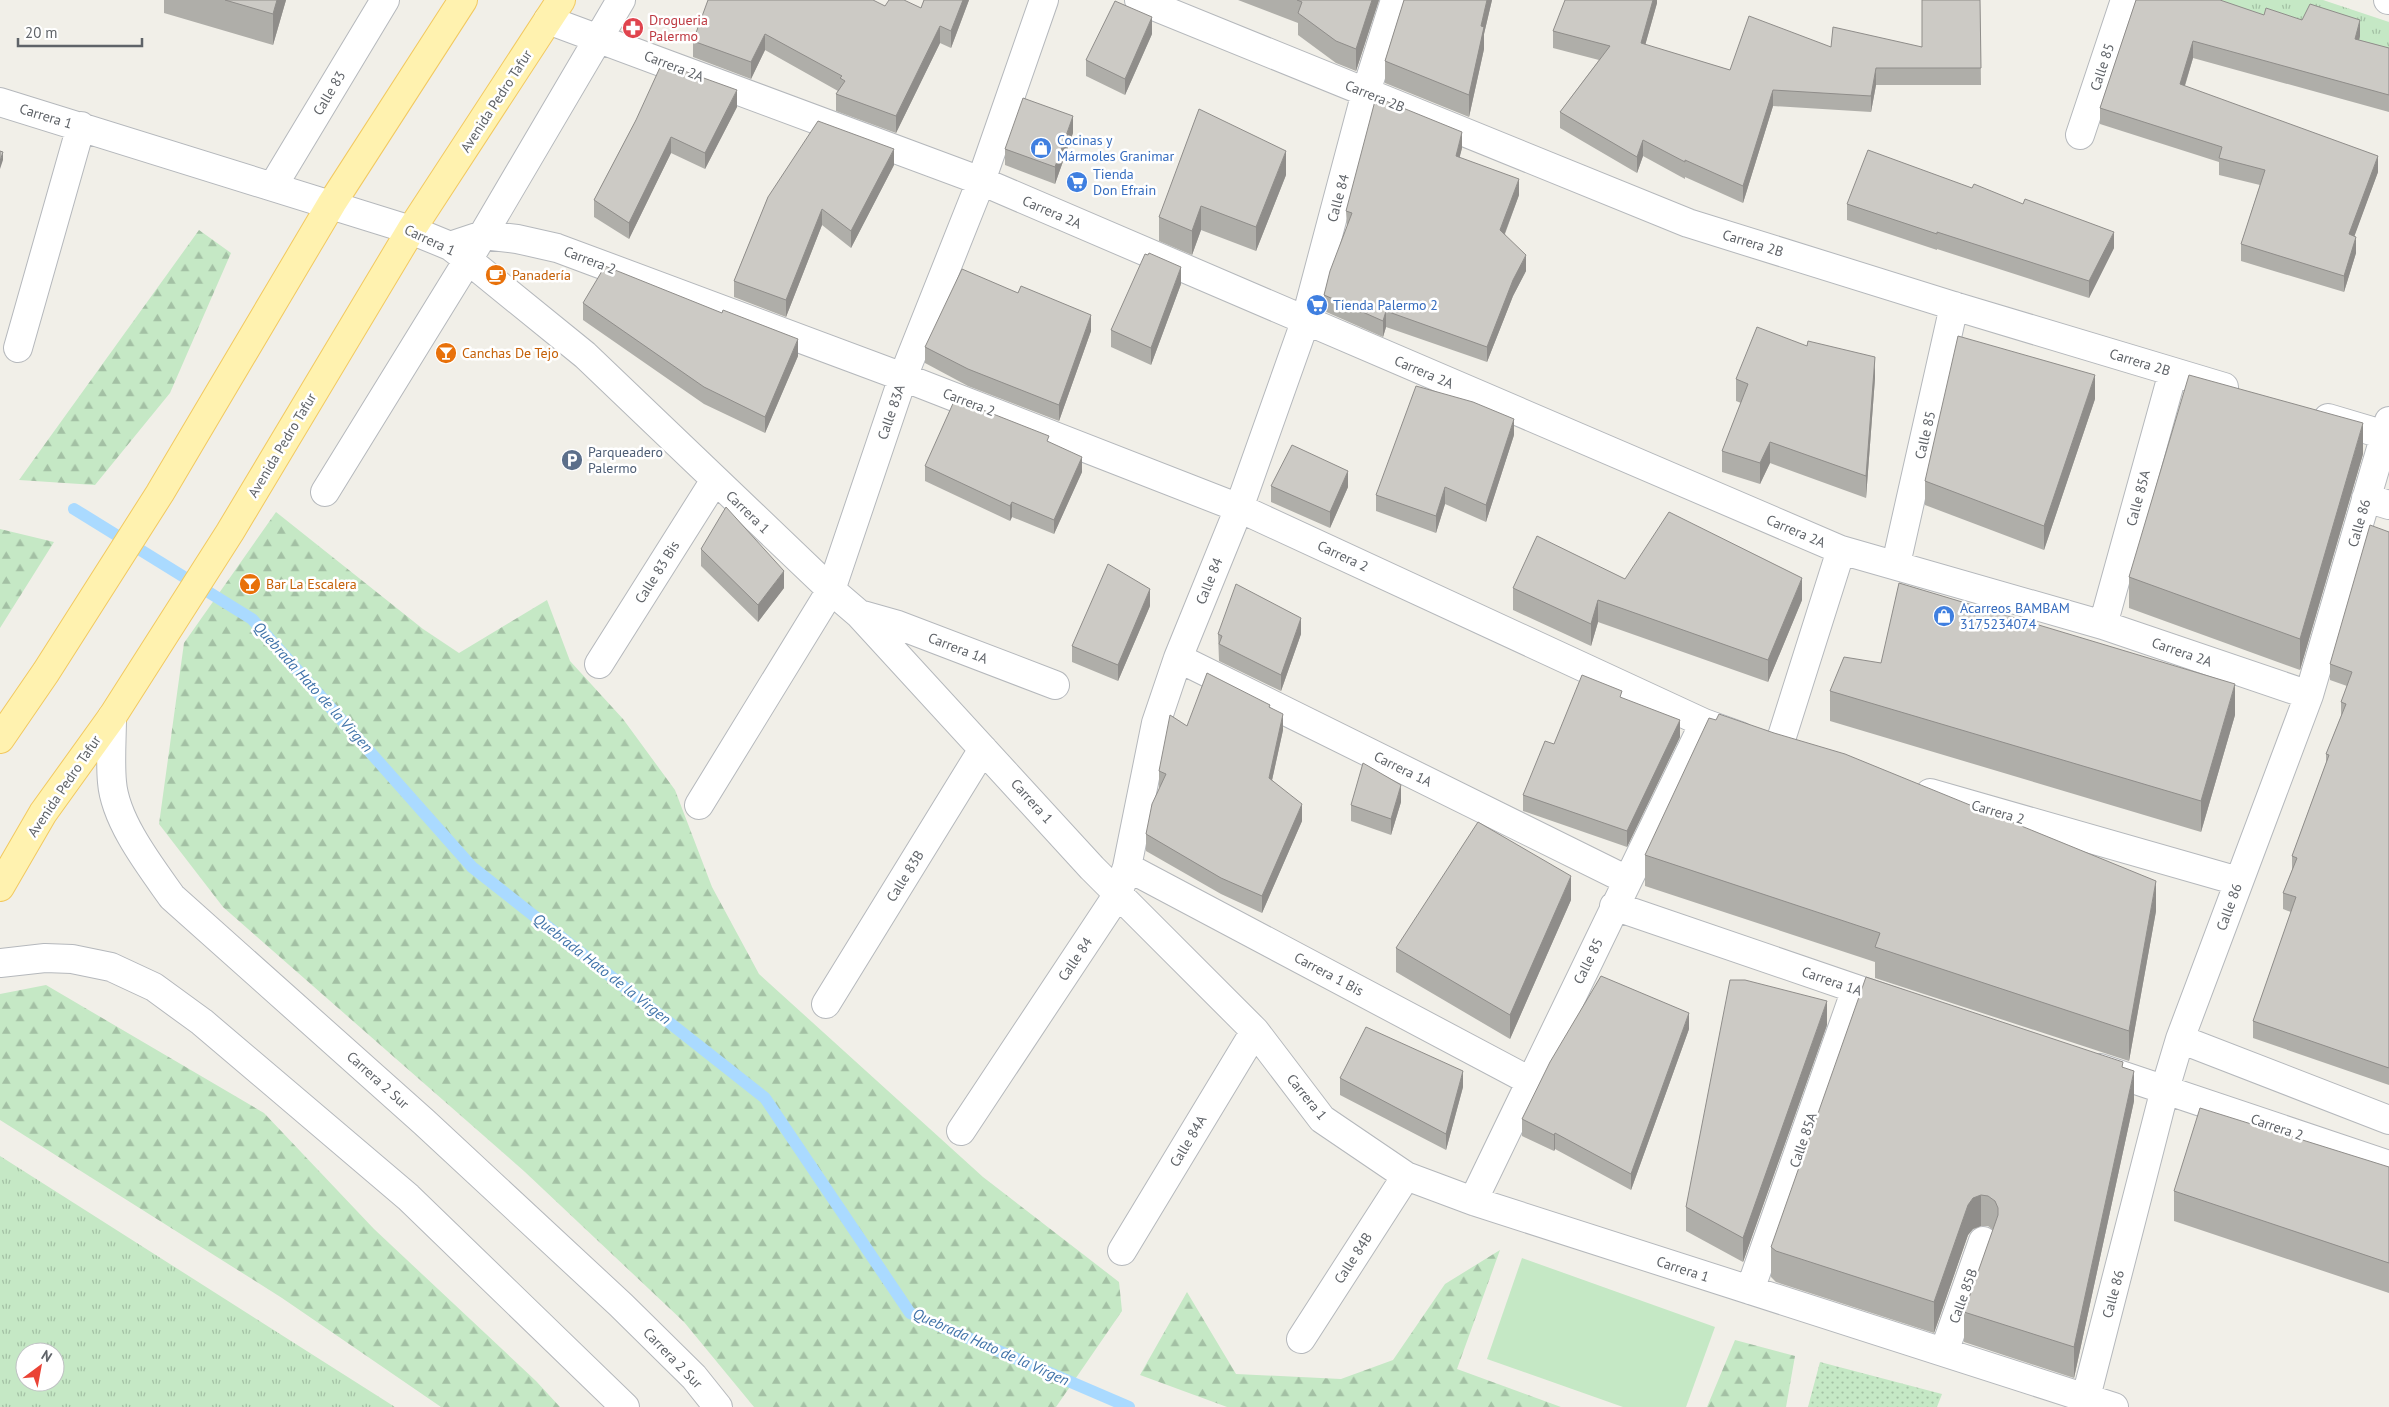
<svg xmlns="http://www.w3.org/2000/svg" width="2389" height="1407" font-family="'PT Sans',sans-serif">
<defs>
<pattern id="grass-tufts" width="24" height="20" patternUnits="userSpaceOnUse" patternTransform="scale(1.25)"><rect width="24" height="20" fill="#c5e8c5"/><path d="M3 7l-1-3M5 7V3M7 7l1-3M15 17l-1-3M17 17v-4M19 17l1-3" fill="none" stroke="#a3c0a4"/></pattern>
<pattern id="forest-firs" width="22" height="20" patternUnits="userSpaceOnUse" patternTransform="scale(1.25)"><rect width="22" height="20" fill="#c5e8c5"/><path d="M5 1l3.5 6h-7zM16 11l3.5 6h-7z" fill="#a3c0a4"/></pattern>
<pattern id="park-dots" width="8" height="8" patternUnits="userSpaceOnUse" patternTransform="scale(1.25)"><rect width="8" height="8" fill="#c5e8c5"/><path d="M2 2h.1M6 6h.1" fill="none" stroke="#a3c0a4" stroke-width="1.8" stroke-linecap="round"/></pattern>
</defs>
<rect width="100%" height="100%" fill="#f1efe8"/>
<path fill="url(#grass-tufts)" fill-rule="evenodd" d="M2203,0h120l66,22v39z
M0,1156l395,251h-395zM25,1352h30v30h-30z"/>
<path fill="url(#forest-firs)" d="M199,230l32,23 -61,140 -75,92 -76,-5z
M276,512l147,117 36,24 88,-53 23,61 53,58 52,71 37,97 47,87 224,203 136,105 3,29 -66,96h-302l-70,-85 -159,-150 -302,-265 -64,-83 25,-181z
M0,529l54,13 -54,86z
M46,985l218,128 110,116 162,152 24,26h-119l-159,-109 -282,-178v-126z
M1500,1250l-43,119 104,38h-334l-87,-32 47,-83 49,82 105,5 52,-19 52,-76z
M1735,1340l60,16 -9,51h-79z"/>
<path fill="url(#park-dots)" d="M1820,1362l122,32 -5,13h-129z"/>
<path fill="#c5e8c5" d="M1522,1258l193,69 -29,80h-63l-136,-48z"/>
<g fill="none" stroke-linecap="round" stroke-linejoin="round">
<path stroke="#aadaff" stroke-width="12" d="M74,509l178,110 220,248 293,231 145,215 219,94"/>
<g stroke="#b5b8bc" stroke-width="30">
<path id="minor" d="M1139,0l549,223 266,83 270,81
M2388,0h1
M548,20l433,161 860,369 262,75 206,70
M0,102l411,128 39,16 18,14 117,95 246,235 28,24 233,254 163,163 67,88 84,57 67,25 641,206
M2080,135l45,-135
M273,186l112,-186
M450,246l33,-11 34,4 40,9 346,129 336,131 465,215 36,13
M18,348l63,-222
M2328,418l57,17
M325,492l143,-232 153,-260
M2366,498l23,7
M1896,564l58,-258
M859,614l39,11 157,60
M2103,625l70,-253
M1178,658l449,222
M599,664l116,-184
M112,717c0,21 -2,44 0,65 3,39 38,84 60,115l252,225 197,183 73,72 24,30
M1778,749l63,-199
M1930,793l308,88
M699,805l132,-215 72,-213 78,-196 63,-181
M1127,867l403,214
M1614,906l283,97
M0,963l45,-5 27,1 39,8 43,20 48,35 206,175 217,210
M826,1004l157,-255
M2180,1039l209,81
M2100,1068l289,97
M961,1131l157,-237 9,-27 29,-144 22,-65 61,-150 66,-186 61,-230 29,-92
M1473,1201l231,-478
M1122,1251l133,-220
M1750,1290l106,-301
M1301,1339l105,-163
M1944,1352l39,-111
M2086,1397l79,-308 15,-50 129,-344 80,-274"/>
</g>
<g stroke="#f2c960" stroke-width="30">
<path id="major" d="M0,739l46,-67 114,-179 172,-290 131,-203
M0,887l43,-74 69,-96 118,-185 181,-302 150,-230"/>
</g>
<use href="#minor" stroke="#fff" stroke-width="28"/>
<use href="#major" stroke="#fff2af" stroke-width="28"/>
</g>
<path fill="#afaea9" d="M164,0h122l-13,45 -109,-32z
M924,0h45l-18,48 -11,-5 -44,90 -60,-22v-17l2,-3 -73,-41 -14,29 -58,-22v-16l192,-35 36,2z
M1238,0h141l-23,71 -20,-8 -38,-28v-12z
M1404,0h88l-8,34v15l-15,68 -84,-34v-22z
M1657,0v3l-12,42 85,25 101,-23h91l58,-47 1,85h-105l-5,27 -98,-6 -30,97 -58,-26v2l-42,-23 -6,17 -77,-45v-16l39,-52 -46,-12v-17z
M2136,0l166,20 58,16 -1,4 30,8v64l-196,-54 -8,28 193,86 -24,64 2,17 -12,39 -103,-31v-17l19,-59 -41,-10v-13l-119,-38v-16z
M1152,34l-27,61 -39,-19v-16z
M737,107l-32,62 -34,-16 -42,86 -35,-22v-17l42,-80z
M1073,133l-18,51 -50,-19v-16z
M1462,148l-3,10 60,37 -14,39 21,37 -13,25 -26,66 -101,-35 -3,10 -59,-26v-16l23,-68 -1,-16z
M894,165l-43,83 -29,-23 -36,92 -52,-20v-16l34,-84z
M1286,175l-30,76 -55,-21 -9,25 -33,-14v-24z
M1847,204l267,44 -25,50 -152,-49v1l-90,-30z
M1181,284l-30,81 -40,-18v-17z
M583,303l139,10 76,43 -33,77 -61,-29 -121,-84z
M1091,331l-32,90 -91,-35 -43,-23v-16z
M1875,378l-9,120 -96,-35 -10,21 -38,-12v-21l19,-48 -5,-2v-22z
M2095,399l-51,151 -119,-45v-24z
M1514,435l-28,87 -41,-18 -9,29 -60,-22v-16z
M1049,442l33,30 -28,62 -42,-17 -2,4 -85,-40v-15z
M2363,454l-63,216 -171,-62v-31z
M1271,486l77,1 -18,41 -59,-26z
M2389,532v553l-136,-47v-17l38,-109 -8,-3v-16l9,-23v-14l34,-93v-9l15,-38v-14l6,-16 -17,-6v-16z
M701,549l83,39 -26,34 -57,-56z
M1625,579l177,21 -34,82 -170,-60 -7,24 -78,-36v-22z
M1150,606l-32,75 -46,-19v-16z
M1218,634h83l-20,57 -62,-30z
M1830,691l405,24 -34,117 -371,-111z
M1622,698l58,39 -53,110 -104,-36v-16l31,-51z
M1270,707l13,23 -11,50 30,41 -40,92 -41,-19 -75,-43v-17l14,-46 -1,-1v-16l28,-45z
M1401,802l-10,33 -40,-14v-16z
M1645,855l511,56 -27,150 -254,-83v-16l-230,-76z
M1571,900l-61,139 -114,-67v-24z
M1827,1025l-84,237 -57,-31v-24z
M1689,1029l-58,161 -76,-41 -1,2 -32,-15v-17z
M2123,1067l11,34 -60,277 -110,-36v-30l29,-82 -5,-4h-7l-8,3 -5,6 -34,98 -158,-51 -5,-5v-30z
M1340,1078l123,9 -17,63 -106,-55z
M2389,1167v126l-215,-72v-30z"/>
<path fill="#8f8d8a" d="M277,0h9l-13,45v-31z
M963,0h6l-18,48v-17z
M1372,0h7l-23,71v-22z
M1487,0h5l-8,34v15l-15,68v-22l12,-69z
M1653,0h4v3l-16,57v-17z
M1152,17v17l-27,61v-16z
M2360,20v16l-5,20v-17z
M940,26v17l-44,90v-17z
M765,34v16l-14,29v-17z
M2193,41v17l-13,43v-17z
M1876,68v17l-5,27v-16z
M737,90v17l-32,62v-16z
M1773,90v16l-30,97v-17z
M1073,116v17l-18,51v-17z
M1462,132v16l-6,24v-16z
M671,137v16l-42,86v-16z
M1643,140v16l-6,17v-16z
M894,149v16l-43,83v-17z
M1286,151v24l-30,76v-24z
M3,152v8l-3,9v-8z
M2378,156v16l-29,79v-17z
M1519,179v16l-19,51v-16z
M1201,206v24l-9,25v-24z
M822,209v16l-36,92v-17z
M2114,232v16l-25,50v-17z
M2356,237v16l-12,39v-16z
M1526,255v16l-13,25 -26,66v-15l26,-67z
M1181,267v17l-30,81v-17z
M1386,311v16l-3,10v-16z
M1091,315v16l-32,90v-16z
M798,339v17l-33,77v-16z
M1875,357v21l-9,120v-22z
M2095,375v24l-51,151v-24z
M1514,419v16l-28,87v-17z
M2363,423v31l-63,216v-31z
M1770,442v21l-10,21v-21z
M1082,457v15l-28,62v-14z
M1348,471v16l-18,41v-16z
M1445,487v17l-9,29v-17z
M1012,502v15l-2,4v-15z
M784,571v17l-26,34v-17z
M1802,578v22l-34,82v-22z
M1150,589v17l-32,75v-16z
M1598,600v22l-7,24v-22z
M1301,618v16l-20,57v-16z
M2235,684v31l-34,117v-31z
M1283,714v16l-14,64v-16z
M1680,720v17l-53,110v-16z
M1401,785v17l-10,33v-16z
M1302,804v17l-40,92v-17z
M1571,876v24l-61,139v-24z
M2156,881v30l-27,150v-30z
M1827,1001v24l-84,237v-24z
M1689,1013v16l-58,161v-16z
M1463,1071v16l-17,63v-16z
M2134,1071v30l-60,277v-31z
M1555,1133v16l-1,2v-16z
M1981,1195v31l-8,3 -5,6 -34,98v-31l34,-97 5,-7z"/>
<path fill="#cccac5" stroke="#8f8d8a" d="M225,0h52l-4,14z
M708,0h165l12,6 4,-6h15l17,8 3,-8h39l-12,31 -11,-5 -44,90 -60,-22 9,-13 -5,-3 2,-2 -77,-42 -14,28 -58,-21z
M1297,0h75l-16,49 -20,-8 -38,-28 4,-11z
M1404,0h83l-6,26 3,1 -15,68 -84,-34z
M1565,0h88l-12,43 89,27 19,-54 82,31 2,-20 89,20v-47h58l1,68h-105l-5,28 -98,-6 -30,96 -58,-26v2l-42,-22 -6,17 -77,-45 50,-66 -57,-15z
M2136,0h84l44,15 2,-7 36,12 8,-16 50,16 -5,19 34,9v47l-196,-54 -13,43 198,72 -29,78 7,3 -12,39 -103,-32 24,-74 -46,-12 3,-11 -122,-39z
M1115,1l37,16 -27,62 -39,-19z
M662,63l75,27 -32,63 -34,-16 -42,86 -35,-23 42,-80z
M1376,97l86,35 -6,24 63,23 -19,51 26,25 -13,25 -26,67 -101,-36 -3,10 -59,-26 6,-24 22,-58 -6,-2z
M1023,98l50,18 -18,51 -50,-18z
M1199,109l87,42 -30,76 -55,-21 -9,25 -33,-14z
M818,121l76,28 -43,82 -29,-22 -36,91 -52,-19 34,-84z
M1868,150l104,38 2,-4 49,20 2,-5 89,33 -25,49 -152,-49v2l-90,-30z
M0,151l3,1 -3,9z
M1149,253l32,14 -30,81 -40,-18 34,-76 3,1z
M605,266l117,47 1,-3 75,29 -33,78 -61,-30 -121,-84z
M962,269l56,24 3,-7 70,29 -32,90 -91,-36 -43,-22z
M1757,327l50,19 1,-5 67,16 -9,119 -96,-34 -10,21 -38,-12 26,-67 -12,-5z
M1958,336l137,39 -51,151 -119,-45z
M2189,375l174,48 -63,216 -171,-62z
M1416,386l57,16 41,17 -28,86 -41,-18 -9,29 -60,-21z
M955,399l94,37 -2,5 35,16 -28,63 -42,-18 -2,4 -85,-40z
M1292,445l56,26 -18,41 -59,-26z
M726,507l58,64 -26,34 -57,-56z
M1669,512l133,66 -34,82 -170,-60 -7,24 -78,-36 24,-52 88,43z
M2370,525l19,7v536l-136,-47 43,-124 -13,-4 14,-35 -5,-2 37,-101 -3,-1 20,-50 -5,-2 11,-30 -22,-8z
M1108,564l42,25 -32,76 -46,-19z
M1899,583l336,101 -34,117 -371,-110 14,-34 37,6z
M1236,584l65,34 -20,57 -62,-31 3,-8 -4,-2z
M1207,673l63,32 -1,2 14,7 -14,64 33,26 -40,92 -41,-18 -75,-44 6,-30 14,-30 -7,-3 11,-56 17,11z
M1582,675l40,16 -2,6 60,23 -53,111 -104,-36 22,-54 9,3z
M1719,714l55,19 71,21 311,127 -27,150 -254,-84 5,-14 -235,-78 64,-137 7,2z
M1363,763l38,22 -10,34 -40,-14z
M1478,822l93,54 -61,139 -114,-67z
M1601,976l88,37 -58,161 -76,-41 -1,2 -32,-16 28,-57z
M1866,977l257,85 -1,5 12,4 -60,276 -110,-35 34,-97v-7l-3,-7 -7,-5 -7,-1 -8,3 -5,7 -34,97 -158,-51 -5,-4z
M1730,980h15l82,21 -84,237 -57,-31z
M1366,1027l97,44 -17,63 -106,-56z
M2200,1108l189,59v96l-215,-72z"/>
<defs>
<g id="pharmacy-disc" transform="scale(1.125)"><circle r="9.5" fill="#e0444e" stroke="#fff"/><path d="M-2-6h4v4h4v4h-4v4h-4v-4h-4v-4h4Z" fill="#fff"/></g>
<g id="shop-disc" transform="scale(1.125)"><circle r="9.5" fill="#3f7fe0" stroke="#fff"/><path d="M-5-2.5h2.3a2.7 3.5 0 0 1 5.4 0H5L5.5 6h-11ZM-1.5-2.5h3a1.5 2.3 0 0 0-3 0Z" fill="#fff"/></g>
<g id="supermarket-disc" transform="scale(1.125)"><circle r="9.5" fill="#3f7fe0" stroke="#fff"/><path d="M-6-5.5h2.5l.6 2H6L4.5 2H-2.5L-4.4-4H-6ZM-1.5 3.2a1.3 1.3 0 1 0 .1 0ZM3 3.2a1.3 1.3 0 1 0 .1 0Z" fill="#fff"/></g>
<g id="cafe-disc" transform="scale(1.125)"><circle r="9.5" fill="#e8710a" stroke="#fff"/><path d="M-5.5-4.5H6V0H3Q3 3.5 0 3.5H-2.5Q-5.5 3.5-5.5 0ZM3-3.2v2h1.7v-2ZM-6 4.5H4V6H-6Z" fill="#fff"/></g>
<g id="bar-disc" transform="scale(1.125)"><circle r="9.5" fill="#e8710a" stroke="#fff"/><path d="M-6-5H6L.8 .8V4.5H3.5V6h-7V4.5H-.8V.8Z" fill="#fff"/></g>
<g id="parking-disc" transform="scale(1.125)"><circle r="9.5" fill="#5c6f8a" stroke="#fff"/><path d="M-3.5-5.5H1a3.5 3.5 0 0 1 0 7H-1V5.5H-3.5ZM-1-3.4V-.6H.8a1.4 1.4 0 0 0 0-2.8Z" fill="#fff"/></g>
</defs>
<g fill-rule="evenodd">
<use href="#pharmacy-disc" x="633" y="28"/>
<use href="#shop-disc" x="1041" y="148"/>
<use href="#supermarket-disc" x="1077" y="182"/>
<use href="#cafe-disc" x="496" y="275"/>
<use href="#supermarket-disc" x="1317" y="305"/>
<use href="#bar-disc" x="446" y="353"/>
<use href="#parking-disc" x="572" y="460"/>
<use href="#bar-disc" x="250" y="584"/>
<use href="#shop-disc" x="1944" y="616"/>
</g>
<g text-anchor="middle" stroke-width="5" stroke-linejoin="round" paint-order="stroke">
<g font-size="14" fill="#be3a42" stroke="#fff" text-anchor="start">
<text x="649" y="25">Drogueria<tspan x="649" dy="16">Palermo</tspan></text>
</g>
<g font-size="14" fill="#5f6368" stroke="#fff">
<text transform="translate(674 66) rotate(21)" y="5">Carrera 2A</text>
<text transform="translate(2102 67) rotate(-72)" y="5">Calle 85</text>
<text transform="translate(329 93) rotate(-59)" y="5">Calle 83</text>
<text transform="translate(1375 96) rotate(22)" y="5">Carrera 2B</text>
<text transform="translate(496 101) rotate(-57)" y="5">Avenida Pedro Tafur</text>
<text transform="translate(46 116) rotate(17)" y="5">Carrera 1</text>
<text transform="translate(1338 198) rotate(-75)" y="5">Calle 84</text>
<text transform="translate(1052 212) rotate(23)" y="5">Carrera 2A</text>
<text transform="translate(430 240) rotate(25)" y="5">Carrera 1</text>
<text transform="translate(1753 243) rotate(17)" y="5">Carrera 2B</text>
<text transform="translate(590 260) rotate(21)" y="5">Carrera 2</text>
<text transform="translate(2140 362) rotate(17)" y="5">Carrera 2B</text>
<text transform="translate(1424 372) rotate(23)" y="5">Carrera 2A</text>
<text transform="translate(969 402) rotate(21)" y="5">Carrera 2</text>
<text transform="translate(891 412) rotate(-71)" y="5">Calle 83A</text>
<text transform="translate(1925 435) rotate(-77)" y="5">Calle 85</text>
<text transform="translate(282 445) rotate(-59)" y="5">Avenida Pedro Tafur</text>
<text transform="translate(2138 498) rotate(-75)" y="5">Calle 85A</text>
<text transform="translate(748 512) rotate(44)" y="5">Carrera 1</text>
<text transform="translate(2359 523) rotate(-74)" y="5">Calle 86</text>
<text transform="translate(1796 531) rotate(23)" y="5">Carrera 2A</text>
<text transform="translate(1343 556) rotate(25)" y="5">Carrera 2</text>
<text transform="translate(657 572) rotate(-58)" y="5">Calle 83 Bis</text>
<text transform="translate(1209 581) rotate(-68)" y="5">Calle 84</text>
<text transform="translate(958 648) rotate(21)" y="5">Carrera 1A</text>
<text transform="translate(2182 652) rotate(19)" y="5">Carrera 2A</text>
<text transform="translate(1403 769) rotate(26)" y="5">Carrera 1A</text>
<text transform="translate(64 786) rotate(-56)" y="5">Avenida Pedro Tafur</text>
<text transform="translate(1032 801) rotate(48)" y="5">Carrera 1</text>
<text transform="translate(1998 812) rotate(16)" y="5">Carrera 2</text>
<text transform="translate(905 876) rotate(-58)" y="5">Calle 83B</text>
<text transform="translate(2229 907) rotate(-70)" y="5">Calle 86</text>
<text transform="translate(1075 959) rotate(-56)" y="5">Calle 84</text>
<text transform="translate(1588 961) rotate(-64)" y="5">Calle 85</text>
<text transform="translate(1329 974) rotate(28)" y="5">Carrera 1 Bis</text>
<text transform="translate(1832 981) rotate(19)" y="5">Carrera 1A</text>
<text transform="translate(378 1080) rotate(42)" y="5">Carrera 2 Sur</text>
<text transform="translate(1307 1097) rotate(51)" y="5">Carrera 1</text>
<text transform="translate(2277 1127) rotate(19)" y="5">Carrera 2</text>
<text transform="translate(1803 1140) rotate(-71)" y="5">Calle 85A</text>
<text transform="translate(1188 1141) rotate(-59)" y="5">Calle 84A</text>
<text transform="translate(1353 1258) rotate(-57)" y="5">Calle 84B</text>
<text transform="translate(1683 1269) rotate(18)" y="5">Carrera 1</text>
<text transform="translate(2113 1294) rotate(-75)" y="5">Calle 86</text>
<text transform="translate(1963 1296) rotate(-70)" y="5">Calle 85B</text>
<text transform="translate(673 1358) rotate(46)" y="5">Carrera 2 Sur</text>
</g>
<g font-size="14" fill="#366cbe" stroke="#fff" text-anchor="start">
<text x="1057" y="145">Cocinas y<tspan x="1057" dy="16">Mármoles Granimar</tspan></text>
<text x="1093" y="179">Tienda<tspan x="1093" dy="16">Don Efrain</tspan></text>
<text x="1333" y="310">Tienda Palermo 2</text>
<text x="1960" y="613">Acarreos BAMBAM<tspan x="1960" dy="16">3175234074</tspan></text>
</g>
<g font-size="14" fill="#c56008" stroke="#fff" text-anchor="start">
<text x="512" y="280">Panadería</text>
<text x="462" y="358">Canchas De Tejo</text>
<text x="266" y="589">Bar La Escalera</text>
</g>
<g font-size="14" fill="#4e5e75" stroke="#fff" text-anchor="start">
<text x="588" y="457">Parqueadero<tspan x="588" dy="16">Palermo</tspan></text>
</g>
<g font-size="15" font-style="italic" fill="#4174aa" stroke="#fff">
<text transform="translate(313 687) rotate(48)" y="5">Quebrada Hato de la Virgen</text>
<text transform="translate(602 969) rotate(38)" y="5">Quebrada Hato de la Virgen</text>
<text transform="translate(991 1347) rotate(24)" y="5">Quebrada Hato de la Virgen</text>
</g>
</g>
<g transform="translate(40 1367) rotate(32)"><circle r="24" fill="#ffffff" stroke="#bfc1c3"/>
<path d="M0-4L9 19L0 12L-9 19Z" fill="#ea4335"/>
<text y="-8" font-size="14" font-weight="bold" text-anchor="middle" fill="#5f6368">N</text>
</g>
<path d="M18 38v8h124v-8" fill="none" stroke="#5f6368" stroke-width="2.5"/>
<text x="25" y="38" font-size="15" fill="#5f6368" stroke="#ffffff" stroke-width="4" paint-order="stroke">20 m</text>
</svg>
